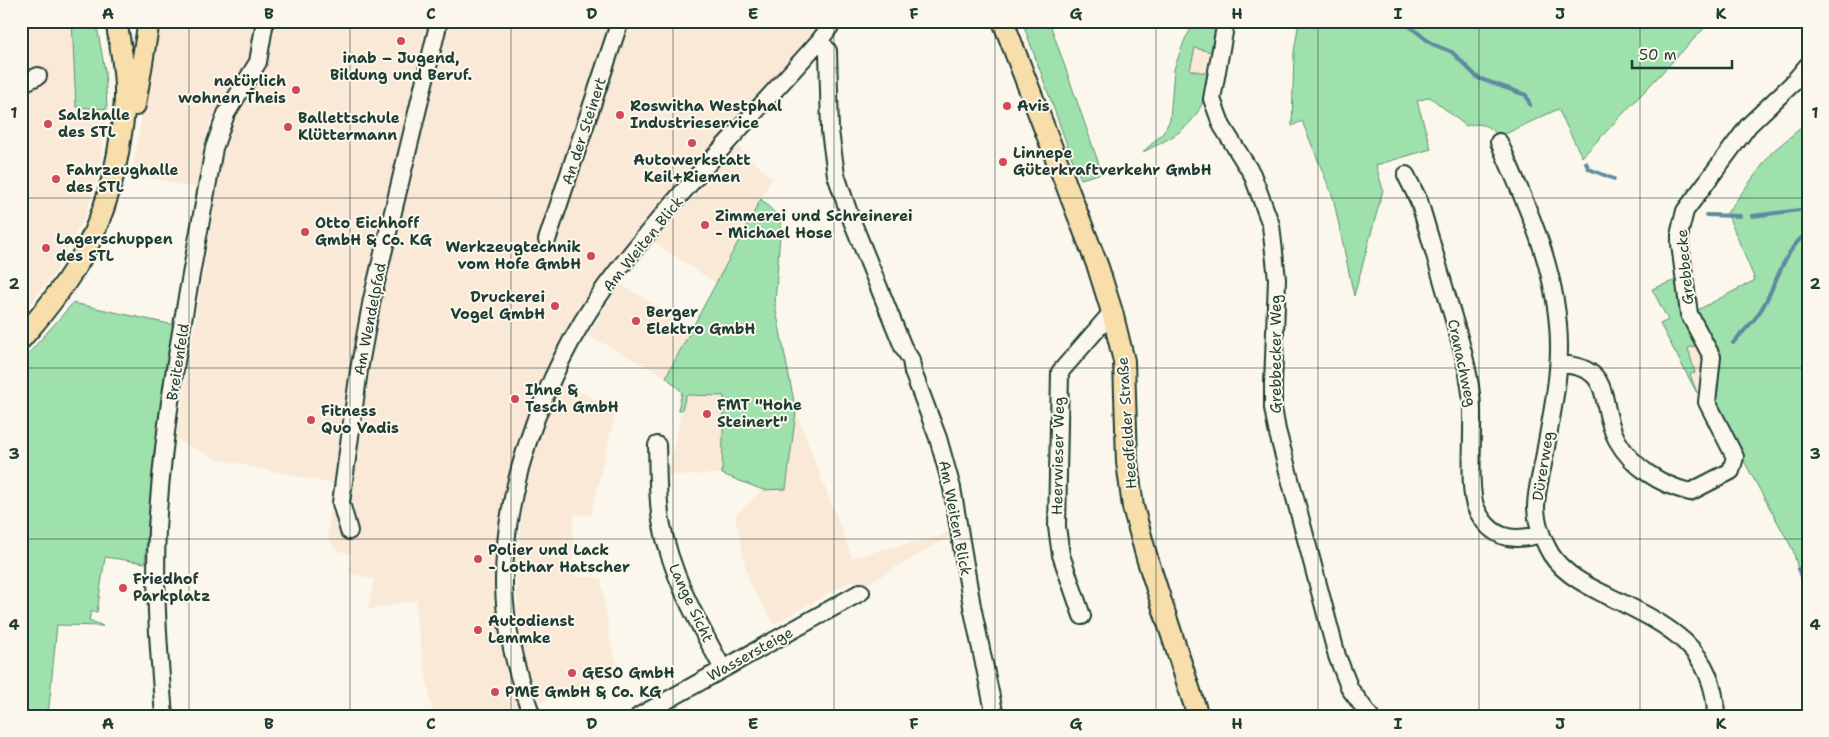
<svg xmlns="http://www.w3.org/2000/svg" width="1829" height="737" font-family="'Shantell Sans',sans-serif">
<rect width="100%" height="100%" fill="#fbf7ec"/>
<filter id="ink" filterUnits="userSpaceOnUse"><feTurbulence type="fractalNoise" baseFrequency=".02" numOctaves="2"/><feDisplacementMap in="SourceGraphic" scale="10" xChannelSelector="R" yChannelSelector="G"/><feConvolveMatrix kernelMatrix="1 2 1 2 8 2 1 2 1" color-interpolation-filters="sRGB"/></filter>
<g filter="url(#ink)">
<path fill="#fae9d7" d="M21,21h51l4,85 31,3 -9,66 -12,39 -30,57 -35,45z
M157,21h96l1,9 -4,22 -9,20 -31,50 -14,66 -64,-14z
M275,21h548l-267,332 -27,57 -14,43 -10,47 -1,150 19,66h-90l-17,-100 1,-16 -49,10 6,-31 -24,-5 -1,-3 3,-16 -17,-6 -7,-11 5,-54 -116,-25 -41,-19 47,-290 12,-32 27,-44 6,-14 6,-22z
M1194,48l22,5 -5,21 -21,-4z
M738,147l34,31 -56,105 -62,-41z
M621,284l71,44 -26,49 -78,-42z
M1698,345l8,11v35l-8,4 -8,-21 4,-1 -6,-25z
M561,382l55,28 -25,105 -17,-1 -3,62 30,2 10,67 9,27 -83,31 -11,-37 -8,-40 -2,-63 6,-56 7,-36 18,-58z
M686,395l38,1 -2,78 -55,1z
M796,412l56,145 86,-20 10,-5 2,-5 1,9 -93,53 -5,-9 -79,44 -25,-42 -14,-66 28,-26 23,-2z"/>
<path fill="#9ee1ac" stroke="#5e8f70" d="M72,21h24l9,50 2,38 -31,-2z
M1022,21h27l53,152 -21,6 -7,-15z
M1196,21h25l-5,32 -21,-5 -5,22 21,4c-11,49 -25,57 -68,78l20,-19 7,-13 4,-51 11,-30z
M1299,21h412l-129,136 -24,-48 -59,28c-9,-12 -19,-15 -33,-11l-36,-29 -13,4 14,48 -55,16 7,25 -29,106 -21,-99 -31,-76 -10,5 2,-74z
M1808,122v466l-10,-19 -5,-19 -80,-145 5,-52 -4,-12 -5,1 -15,-30 61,-32 -28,-67 45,-61z
M761,199l20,20 -6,86 21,107 -10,77 -23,1 -41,-16 2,-78 -38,-1 -4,15h-4l4,-18 -16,-15z
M1681,278l17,67 -10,3 7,25 -5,1 7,19 -37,-69 8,-4 -16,-31z
M73,303l101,22 -20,128 -9,110 -40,-6 -8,55h-6l-2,8 14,6 -46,-1 -9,91h-27v-354z"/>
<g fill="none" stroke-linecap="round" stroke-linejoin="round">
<path stroke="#608aa0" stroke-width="4" d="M1403,21l29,23 20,8 26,26 48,17 4,10
M1586,163l3,6 25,10
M1706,215l34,1
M1752,216l56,-7
M1733,343c8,-10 19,-19 26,-30 16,-22 24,-65 49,-80
M1798,569l10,21"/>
<g stroke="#1f3d34" stroke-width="20">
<path id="minor" d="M1226,21l-14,78 10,27 30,48 19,51 6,54 -4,105v24l4,22 60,226 13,33 20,27
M820,40l8,11 2,80 6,44 14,41 53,131 8,13 2,12 25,66 14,50 20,118 23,110
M21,84l17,-8
M1499,142c29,66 60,131 60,205 0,37 -9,75 -15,112 -3,16 -8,32 -8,48 0,14 5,28 11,40 10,22 33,35 53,45 58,29 115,50 116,124
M1406,175l13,26c11,36 21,72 32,109 8,27 17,56 20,84 4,28 -4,94 5,114 14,30 35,35 65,26
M547,240l73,-219
M1559,364c58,3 38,40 58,76 15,27 44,45 73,52l41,-21 4,-14 -28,-55 5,-45 -23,-43 -9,-70v-13l5,-20 64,-86 43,-41 16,-19
M657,445c1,25 0,51 4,76 10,54 36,100 62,148
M349,531l-8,-28 18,-133 13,-71 67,-278
M1082,616l-21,-61 -4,-28 3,-155 52,-60
M164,716c-5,-62 -10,-124 -7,-186 7,-128 35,-256 57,-382l12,-34 32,-52 7,-41
M532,716c-15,-41 -27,-87 -28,-130 -1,-108 48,-232 114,-316 62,-80 135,-154 202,-230l14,-19
M639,716l222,-124"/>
</g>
<g stroke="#1f3d34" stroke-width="24">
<path id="major" d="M1003,21l95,246 14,45 12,49 3,101 6,45 14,51 51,158
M135,105l14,-84
M21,339c53,-61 82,-106 97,-186 3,-21 8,-43 7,-64 0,-22 -5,-46 -9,-68"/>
</g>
<use href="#minor" stroke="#fbf7ec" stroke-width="16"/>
<use href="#major" stroke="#f8deab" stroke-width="20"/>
</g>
</g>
<path fill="none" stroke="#1f3d34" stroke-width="1" stroke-opacity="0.55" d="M189,21v695M350,21v695M511,21v695M673,21v695M834,21v695M995,21v695M1156,21v695M1318,21v695M1479,21v695M1640,21v695M21,198h1787M21,368h1787M21,539h1787"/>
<g fill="#d1495b" stroke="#fbf7ec" stroke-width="2">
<circle cx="401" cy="41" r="5"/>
<circle cx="296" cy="90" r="5"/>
<circle cx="1007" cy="106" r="5"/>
<circle cx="620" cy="115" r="5"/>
<circle cx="48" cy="124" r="5"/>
<circle cx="288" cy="127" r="5"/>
<circle cx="692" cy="143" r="5"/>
<circle cx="1003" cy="162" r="5"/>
<circle cx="56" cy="179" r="5"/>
<circle cx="705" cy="225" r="5"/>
<circle cx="305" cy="232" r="5"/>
<circle cx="46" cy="248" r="5"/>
<circle cx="591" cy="256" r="5"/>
<circle cx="555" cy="306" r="5"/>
<circle cx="636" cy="321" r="5"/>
<circle cx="515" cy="399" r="5"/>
<circle cx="707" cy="414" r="5"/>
<circle cx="311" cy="420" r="5"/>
<circle cx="478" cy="559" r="5"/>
<circle cx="123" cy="588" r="5"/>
<circle cx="478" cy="630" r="5"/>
<circle cx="572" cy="673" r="5"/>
<circle cx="495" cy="692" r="5"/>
</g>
<g text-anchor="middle" stroke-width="4" stroke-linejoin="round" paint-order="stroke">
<g font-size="15" font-weight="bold" fill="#1f3d34" stroke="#fbf7ec" text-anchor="start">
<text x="401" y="63" text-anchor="middle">inab – Jugend,<tspan x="401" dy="17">Bildung und Beruf.</tspan></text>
<text x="286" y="86" text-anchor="end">natürlich<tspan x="286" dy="17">wohnen Theis</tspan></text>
<text x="630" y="111">Roswitha Westphal<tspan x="630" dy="17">Industrieservice</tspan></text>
<text x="1017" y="111">Avis</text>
<text x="58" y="120">Salzhalle<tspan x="58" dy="17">des STL</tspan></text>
<text x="298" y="123">Ballettschule<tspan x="298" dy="17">Klüttermann</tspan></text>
<text x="1013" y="158">Linnepe<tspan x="1013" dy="17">Güterkraftverkehr GmbH</tspan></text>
<text x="692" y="165" text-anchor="middle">Autowerkstatt<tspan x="692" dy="17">Keil+Riemen</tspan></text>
<text x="66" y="175">Fahrzeughalle<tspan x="66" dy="17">des STL</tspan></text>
<text x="715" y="221">Zimmerei und Schreinerei<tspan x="715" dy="17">- Michael Hose</tspan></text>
<text x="315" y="228">Otto Eichhoff<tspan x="315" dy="17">GmbH &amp; Co. KG</tspan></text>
<text x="56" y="244">Lagerschuppen<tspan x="56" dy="17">des STL</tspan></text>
<text x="581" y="252" text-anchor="end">Werkzeugtechnik<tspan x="581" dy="17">vom Hofe GmbH</tspan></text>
<text x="545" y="302" text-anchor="end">Druckerei<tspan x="545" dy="17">Vogel GmbH</tspan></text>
<text x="646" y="317">Berger<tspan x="646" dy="17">Elektro GmbH</tspan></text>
<text x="525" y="395">Ihne &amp;<tspan x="525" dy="17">Tesch GmbH</tspan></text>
<text x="717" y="410">FMT "Hohe<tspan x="717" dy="17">Steinert"</tspan></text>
<text x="321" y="416">Fitness<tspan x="321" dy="17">Quo Vadis</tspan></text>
<text x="488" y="555">Polier und Lack<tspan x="488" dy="17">- Lothar Hatscher</tspan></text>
<text x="133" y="584">Friedhof<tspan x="133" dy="17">Parkplatz</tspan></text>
<text x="488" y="626">Autodienst<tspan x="488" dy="17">Lemmke</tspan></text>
<text x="582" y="678">GESO GmbH</text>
<text x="505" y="697">PME GmbH &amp; Co. KG</text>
</g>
<g font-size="15" fill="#1f3d34" stroke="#fbf7ec">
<text transform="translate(584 131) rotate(-72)" y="5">An der Steinert</text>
<text transform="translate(643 244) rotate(-51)" y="5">Am Weiten Blick</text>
<text transform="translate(1685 267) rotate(-95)" y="5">Grebbecke</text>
<text transform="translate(370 319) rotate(-79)" y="5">Am Wendelpfad</text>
<text transform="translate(1276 354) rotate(-90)" y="5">Grebbecker Weg</text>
<text transform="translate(178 362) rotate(-81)" y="5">Breitenfeld</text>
<text transform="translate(1462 363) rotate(78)" y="5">Cranachweg</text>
<text transform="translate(1127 423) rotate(-94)" y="5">Heedfelder Straße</text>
<text transform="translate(1058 456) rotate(-89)" y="5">Heerwieser Weg</text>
<text transform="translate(1543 466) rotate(-81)" y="5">Dürerweg</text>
<text transform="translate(955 518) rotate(79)" y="5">Am Weiten Blick</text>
<text transform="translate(691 603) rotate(65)" y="5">Lange Sicht</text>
<text transform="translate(750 654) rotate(-29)" y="5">Wassersteige</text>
</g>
</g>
<rect width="1829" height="737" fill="none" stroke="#fbf7ec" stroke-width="55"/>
<path d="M1632 60v8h100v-8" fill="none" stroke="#1f3d34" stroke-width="2.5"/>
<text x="1639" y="60" font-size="15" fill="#1f3d34" stroke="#fbf7ec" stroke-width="4" paint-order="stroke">50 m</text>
<rect x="28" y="28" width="1774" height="682" fill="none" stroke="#1f3d34" stroke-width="2"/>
<g font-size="16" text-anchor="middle" font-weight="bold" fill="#1f3d34">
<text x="108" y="19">A</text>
<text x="269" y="19">B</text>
<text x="431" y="19">C</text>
<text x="592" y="19">D</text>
<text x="753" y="19">E</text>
<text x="914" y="19">F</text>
<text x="1076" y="19">G</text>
<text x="1237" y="19">H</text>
<text x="1398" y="19">I</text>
<text x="1560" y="19">J</text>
<text x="1721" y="19">K</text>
<text x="14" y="118">1</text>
<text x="1815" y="118">1</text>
<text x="14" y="289">2</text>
<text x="1815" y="289">2</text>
<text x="14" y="459">3</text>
<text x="1815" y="459">3</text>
<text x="14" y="630">4</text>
<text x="1815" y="630">4</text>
<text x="108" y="729">A</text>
<text x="269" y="729">B</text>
<text x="431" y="729">C</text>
<text x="592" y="729">D</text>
<text x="753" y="729">E</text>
<text x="914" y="729">F</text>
<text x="1076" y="729">G</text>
<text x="1237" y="729">H</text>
<text x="1398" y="729">I</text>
<text x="1560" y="729">J</text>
<text x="1721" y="729">K</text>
</g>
</svg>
